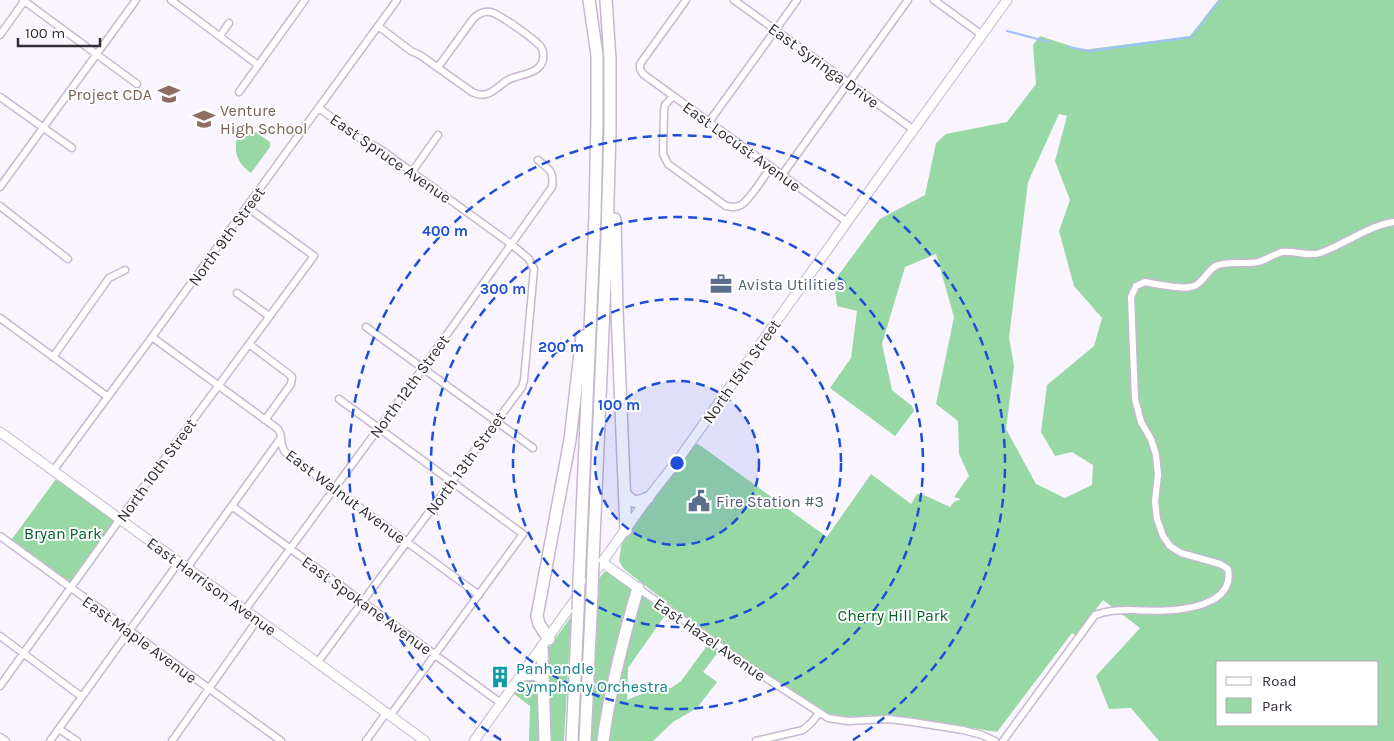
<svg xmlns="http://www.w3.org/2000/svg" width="1394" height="741" font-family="Karla,sans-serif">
<rect width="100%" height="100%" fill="#faf4fe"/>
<path fill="#98d8a5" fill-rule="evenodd" d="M1218,0h176v741h-235l-28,-33 -22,1 -13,-33 44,-48 -37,-28 -27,36 -4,-3 -75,99 -109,-17 -52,2 -9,-2 -71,-47 -73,-53 -59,-46 -5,-8 3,-20 71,-96 5,-1 129,93 44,-63 40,30 6,-10 7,1 26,12 4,-5 7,-3 -7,-2 15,-21 -10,-22 -1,-33 -22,-17 18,-87 -18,-63 -31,13 -23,77 10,46 20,16 2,5 -19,25 -65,-48 21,-30 6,-47 -20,-5 -3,-25 46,-62 45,-24 11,-52 10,-9 61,-12 29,-38 -3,-39 7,-9 43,14 107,-14zM1059,114l8,2 -12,45 15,39 -11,31 15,55 28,32 -8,28 -47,39 -6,47 14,24 17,-4 21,13 -1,20 -27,13 -29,-14 -30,-55 8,-63 -5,-28 19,-156zM1218,662h160v63h-160z
M244,124l26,18v5l-19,26c-19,-13 -19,-31 -7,-49z
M56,479l61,43 -46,66 -62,-45z
M607,571l24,16v11l-32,143h-8l6,-160 7,-9z
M641,593l22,16 3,5 -38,54 -1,32 27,-11 17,-1 10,-7 28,-38 10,8 -16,21 14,10 -20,26 -24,14 -20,19h-46l13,-76z
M571,617l-7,124h-15l-2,-91z
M529,678l11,4 2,59h-13l1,-35 -16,-12 9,-11z"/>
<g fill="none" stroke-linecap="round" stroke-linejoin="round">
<path stroke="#a0c0fd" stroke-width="2" d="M1007,31l42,11
M1068,47l22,4 101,-14 29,-37"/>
<g stroke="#c7b8d1" stroke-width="9">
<path id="street" d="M23,0l114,84
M171,0l87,65
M686,0l-46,64v5l3,5 204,148
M734,0l180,130
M934,0l48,35
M378,26l33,25 9,4 52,37c15,8 23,-3 34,-11 10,-6 25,-6 32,-13 6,-5 7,-14 3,-21 -5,-7 -43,-34 -51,-35 -7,-1 -12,2 -17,7l-35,48
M0,35l25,-35
M220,36l9,-13
M239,92l66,-92
M673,96l-8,9 -1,6 -1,43 5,10 58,42c5,1 10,2 15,-1 9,-5 23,-29 30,-38
M0,97l72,51
M709,122l88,-122
M412,172l26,-37
M782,175l126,-175
M0,187l136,-187
M0,206l68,53
M237,293l32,23
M0,318l108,79
M366,327l167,121
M152,337l126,92c6,8 0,15 8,24l193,142
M249,344l41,31 2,2 -1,7 -26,36
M53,357l56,-79 16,-8
M339,399l184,135 -133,182
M53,471l99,-134 245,-337
M232,506l270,198
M0,536l281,205
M187,568l93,-129
M638,588l111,79 79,51 20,3 41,-2 24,3 50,8 19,5 13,6
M245,610l178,-242 129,-181c2,-16 -2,-17 -14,-27
M0,636l82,61
M317,663l205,-276 2,-7 10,-111 -5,-10 -18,-15 -131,-95 -22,-12 -39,-29
M0,686l120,-167 194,-263 -67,-49
M59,729l18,12
M0,737l6,4
M50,741l129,-179
M172,741l86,-122
M366,741l20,-28
M756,741l47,-11 9,-8 7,-9
M1003,741l92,-126c4,-1 8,-3 11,-3 22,-5 45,1 67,-2 24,-2 61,-10 55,-41l-8,-5 -39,-11 -11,-7 -7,-10 -6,-17 -2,-18 3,-26 -2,-20 -5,-16 -10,-17 -6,-23 -4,-102 5,-11 9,-4c9,2 36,7 45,5 12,-1 16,-16 26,-21 13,-6 28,-1 42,-4 8,-2 16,-8 24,-10 12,-2 26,5 38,1 26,-9 47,-27 74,-31"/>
</g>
<g stroke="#c7b8d1" stroke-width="11">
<path id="secondary" d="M0,432l425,309
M603,563l35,25
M474,741l174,-243 30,-38 169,-238 160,-222"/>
</g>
<g stroke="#c7b8d1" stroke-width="14">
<path id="highway" d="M615,219l2,92 9,219
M625,494c9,10 11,9 23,4
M593,562l14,-326 3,-107v-70l-4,-59
M579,583l16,-368 2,-95v-65l-8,-55
M549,639l-10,-15 -2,-8 33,-176 12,-104
M542,648l3,93
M523,675l12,-1 8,5
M572,741l6,-131
M585,741l7,-148
M603,741c7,-53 20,-102 35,-153"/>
</g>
<use href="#street" stroke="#fff" stroke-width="6"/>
<use href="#secondary" stroke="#fff" stroke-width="9"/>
<use href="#highway" stroke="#fff" stroke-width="11"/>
<g stroke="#c7b8d1" stroke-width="14" stroke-linecap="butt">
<path id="highway-bridge" d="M592,593l1,-31
M578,610l1,-27"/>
</g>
<use href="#highway-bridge" stroke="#fff" stroke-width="11"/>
</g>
<circle cx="677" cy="463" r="82" fill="#1d4ed8" fill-opacity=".12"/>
<g fill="none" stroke="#1d4ed8" stroke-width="2.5" stroke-dasharray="9 6">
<circle cx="677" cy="463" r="82"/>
<circle cx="677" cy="463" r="164"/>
<circle cx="677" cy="463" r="246"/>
<path d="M501 740A328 328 0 1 1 853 740"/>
</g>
<defs>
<g id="school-bare" transform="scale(1.725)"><path d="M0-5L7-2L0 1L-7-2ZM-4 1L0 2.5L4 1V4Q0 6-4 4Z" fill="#8d6e63" stroke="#fff" stroke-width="2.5" paint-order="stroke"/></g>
<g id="office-bare" transform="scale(1.725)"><path d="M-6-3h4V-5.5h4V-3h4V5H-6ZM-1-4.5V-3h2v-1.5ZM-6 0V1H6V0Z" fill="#5c6f8a" stroke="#fff" stroke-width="2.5" paint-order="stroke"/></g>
<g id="civic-bare" transform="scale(1.725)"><path d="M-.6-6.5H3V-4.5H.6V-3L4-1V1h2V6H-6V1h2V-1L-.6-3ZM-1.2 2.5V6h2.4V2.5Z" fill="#5c6f8a" stroke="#fff" stroke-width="2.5" paint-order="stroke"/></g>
<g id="building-bare" transform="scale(1.725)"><path d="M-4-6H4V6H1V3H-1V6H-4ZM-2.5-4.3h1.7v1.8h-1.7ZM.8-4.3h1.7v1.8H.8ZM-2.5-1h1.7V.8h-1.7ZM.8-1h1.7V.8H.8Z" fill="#0f9aa8" stroke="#fff" stroke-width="2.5" paint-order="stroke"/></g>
</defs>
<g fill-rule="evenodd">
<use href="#school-bare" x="169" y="94"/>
<use href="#school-bare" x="204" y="119"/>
<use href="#office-bare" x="721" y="284"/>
<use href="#civic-bare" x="699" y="501"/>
<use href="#building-bare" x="500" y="677"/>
</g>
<g text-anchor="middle" stroke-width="4" stroke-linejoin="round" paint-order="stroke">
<g font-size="16" fill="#332c36" stroke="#fff">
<text transform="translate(824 65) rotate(36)" y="6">East Syringa Drive</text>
<text transform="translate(742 146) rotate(36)" y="6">East Locust Avenue</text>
<text transform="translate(391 158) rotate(35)" y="6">East Spruce Avenue</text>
<text transform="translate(226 236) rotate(-54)" y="6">North 9th Street</text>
<text transform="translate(741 371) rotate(-55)" y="6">North 15th Street</text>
<text transform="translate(409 386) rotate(-54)" y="6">North 12th Street</text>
<text transform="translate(465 463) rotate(-54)" y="6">North 13th Street</text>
<text transform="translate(156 470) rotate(-54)" y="6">North 10th Street</text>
<text transform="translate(346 496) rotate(37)" y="6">East Walnut Avenue</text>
<text transform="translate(212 586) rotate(36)" y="6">East Harrison Avenue</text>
<text transform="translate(367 605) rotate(36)" y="6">East Spokane Avenue</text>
<text transform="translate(140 639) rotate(36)" y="6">East Maple Avenue</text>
<text transform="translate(710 639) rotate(35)" y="6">East Hazel Avenue</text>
</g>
<g font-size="16" fill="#785e54" stroke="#fff" text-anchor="end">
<text x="152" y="100">Project CDA</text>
<text x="220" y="116" text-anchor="start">Venture<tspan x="220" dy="18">High School</tspan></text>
</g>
<g font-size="16" fill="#4e5e75" stroke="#fff" text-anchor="start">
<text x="738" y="290">Avista Utilities</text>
<text x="716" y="507">Fire Station #3</text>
</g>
<g font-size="16" fill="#005f29" stroke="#fff">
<text x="63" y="539">Bryan Park</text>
<text x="893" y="621">Cherry Hill Park</text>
</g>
<g font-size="16" fill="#0d838f" stroke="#fff" text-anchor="start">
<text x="516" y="674">Panhandle<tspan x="516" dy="18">Symphony Orchestra</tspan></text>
</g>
</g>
<circle cx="677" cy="463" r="8" fill="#1d4ed8" stroke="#fff" stroke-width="2.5"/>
<g font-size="15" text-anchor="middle" font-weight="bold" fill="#1d4ed8" stroke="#fff" stroke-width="4" stroke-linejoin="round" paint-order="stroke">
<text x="445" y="236">400 m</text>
<text x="503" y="294">300 m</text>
<text x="561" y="352">200 m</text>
<text x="619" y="410">100 m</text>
</g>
<rect x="1216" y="661" width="162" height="65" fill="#ffffff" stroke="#adabaf"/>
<rect x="1226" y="677" width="25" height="8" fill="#ffffff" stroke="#adabaf"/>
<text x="1262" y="686" font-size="15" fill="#332c36">Road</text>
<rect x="1226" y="698" width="25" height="15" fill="#98d8a5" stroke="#adabaf"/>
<text x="1262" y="711" font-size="15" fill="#332c36">Park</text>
<path d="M18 38v8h82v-8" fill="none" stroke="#332c36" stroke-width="2.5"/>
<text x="25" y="38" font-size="15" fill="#332c36" stroke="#ffffff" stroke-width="4" paint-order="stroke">100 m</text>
</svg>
